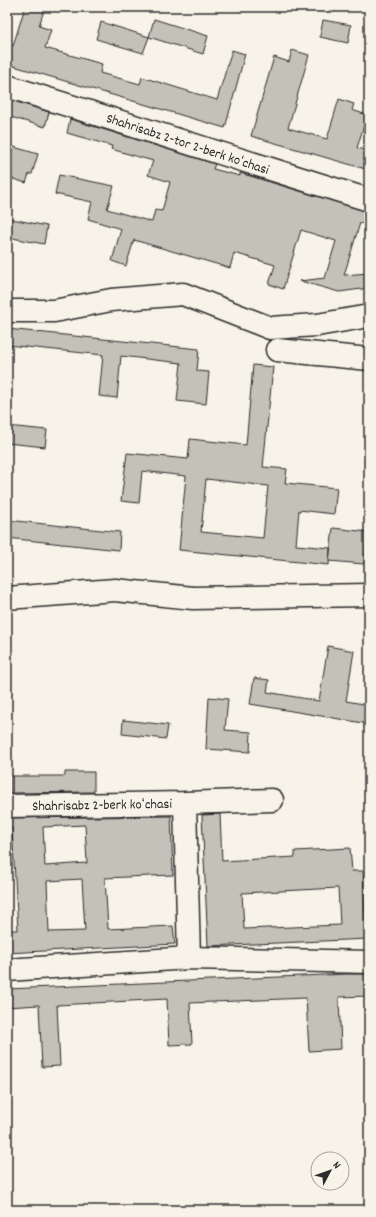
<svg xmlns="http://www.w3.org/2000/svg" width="376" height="1217" font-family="Dekko,sans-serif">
<rect width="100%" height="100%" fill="#f7f3e8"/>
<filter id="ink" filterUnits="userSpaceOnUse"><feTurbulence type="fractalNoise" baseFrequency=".025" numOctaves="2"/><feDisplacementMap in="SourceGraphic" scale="8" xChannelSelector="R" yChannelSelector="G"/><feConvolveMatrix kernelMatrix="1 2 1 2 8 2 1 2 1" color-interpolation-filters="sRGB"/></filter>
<g filter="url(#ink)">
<path fill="#c4c1b9" stroke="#2b2b2b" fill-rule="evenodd" d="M25,7h20l-6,19 12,4 -6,18 57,16 -2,9 40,11 2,-7 75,23 15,-50 13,4 -20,74 -218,-64v-19l6,1z
M154,19l54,17 -5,18 -54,-17z
M323,20l28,5 -3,18 -28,-6z
M101,22l48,15 -6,16 -47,-14z
M292,50l17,5 -21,73 39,11 12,-40 15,5 -2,6 15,5 -10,33 12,3v19l-118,-34 23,-79 15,5z
M7,99l42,13 -4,15 -38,-11z
M70,119l145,45 -2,5 27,7v-3l129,39v14l-9,-3 -16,52 25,-2v15l-30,4 -39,-11 25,-3 11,-37 -35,-11 -18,59 -14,-5 6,-19 -41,-12 -4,15 -96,-28 -8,26 -14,-5 9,-32 -33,-10 4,-17 -37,-8 4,-19 55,11 -7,23 45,13 3,-12 7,1 8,-29 -22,-7 5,-14 -42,-12 1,-3 -45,-13z
M7,145l31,9 -6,20h-3l-3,9 -19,-6z
M7,218l40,8 -3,18 -37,-7z
M7,329l192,20 -2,22 12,1 -3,32 -29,-3 4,-38 -60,-7 -4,42 -18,-2 4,-41 -96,-10z
M253,365l20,2 -10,100 24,2 -2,14 52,5 -3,26 -35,-4 -3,35 34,3 -1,17 -150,-15 7,-74 -44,-5 -3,32 -18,-2 6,-48 61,6 2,-20 56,6zM206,479l62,7 -5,52 -62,-6z
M7,426l40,4 -2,17 -38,-4z
M7,520l113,12 -1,18 -112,-12z
M333,528l35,4 -4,32 -35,-3z
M328,646l26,5 -8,50 23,4v19l-119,-20 4,-26 15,2 -2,12 52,9z
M209,697l19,2 -3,31 26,2 -1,20 -44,-3z
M123,720l45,5 -2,14 -44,-5z
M65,772h29v20l-84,1v-17h55z
M220,814l2,47 73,-4v-6l55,-3 2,23h11l2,49 4,-1v20l-161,7 -6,-131zM338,888l2,37 -96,4 -2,-36z
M171,816l2,59 -68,3 3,51 65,-3 2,18 -168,9v-23h11l-6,-102h-5v-10zM85,825l2,38 -42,3 -2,-39zM82,879l3,52 -36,1 -2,-51z
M347,974h22v22l-30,1 2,52 -32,2 -3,-53 -116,5 2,41 -23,1 -2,-46 -110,6 3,61 -18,1 -3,-62 -32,2v-18z"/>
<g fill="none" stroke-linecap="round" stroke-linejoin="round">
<g stroke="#2b2b2b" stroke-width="25">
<path id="minor" d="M7,86l362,114
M7,311h47l57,-11 72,-6 87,34 47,-3 52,-9
M277,350l92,9
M7,598l108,-8 78,8 176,-3
M185,803l87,-3
M7,806l178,-3 4,155
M7,970l182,-12 180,4"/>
</g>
<use href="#minor" stroke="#f7f3e8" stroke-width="22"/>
</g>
</g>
<g text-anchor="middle" stroke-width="4" stroke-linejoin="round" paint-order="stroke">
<g font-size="14" fill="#2b2b2b" stroke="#f7f3e8">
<text transform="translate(188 143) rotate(18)" y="5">Shahrisabz 2-tor 2-berk koʻchasi</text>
<text transform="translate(102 804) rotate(-1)" y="5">Shahrisabz 2-berk koʻchasi</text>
</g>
</g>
<rect width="376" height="1217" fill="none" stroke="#f7f3e8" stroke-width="24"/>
<rect x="12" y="12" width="352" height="1193" fill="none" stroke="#2b2b2b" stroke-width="1.5" filter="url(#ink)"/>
<g transform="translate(330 1171) rotate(49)"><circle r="19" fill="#f7f3e8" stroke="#a5a39c"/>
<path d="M0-3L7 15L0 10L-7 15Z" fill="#2b2b2b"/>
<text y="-6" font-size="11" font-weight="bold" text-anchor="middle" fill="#2b2b2b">N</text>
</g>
</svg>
